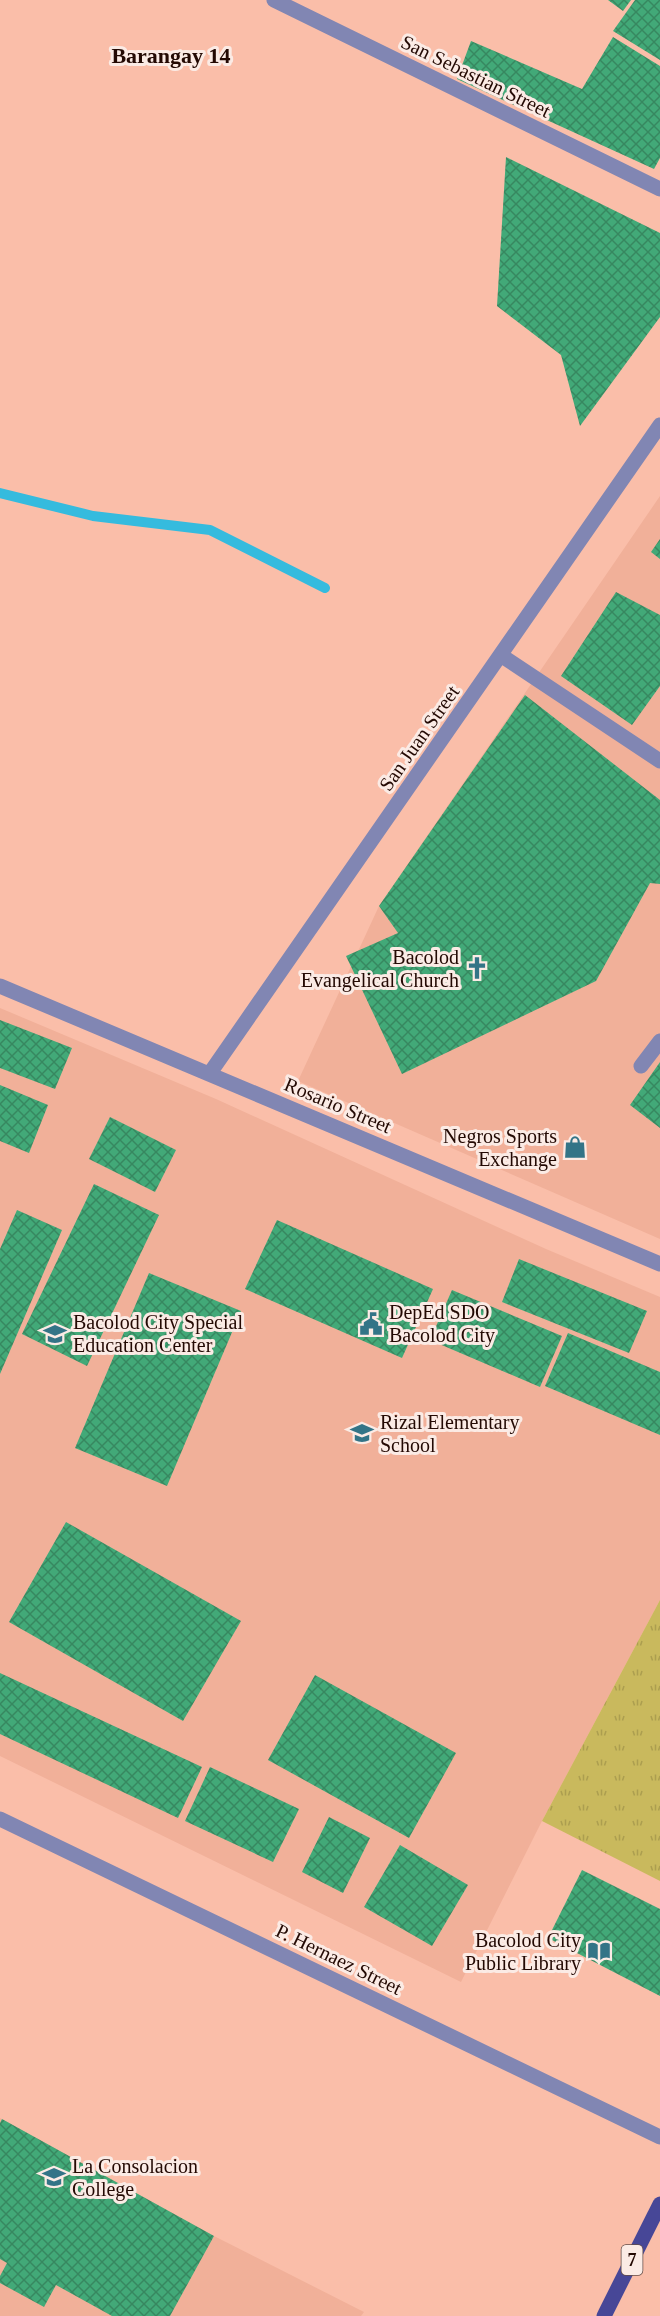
<svg xmlns="http://www.w3.org/2000/svg" width="660" height="2316" font-family="Georgia,serif">
<defs>
<pattern id="park-tufts" width="24" height="20" patternUnits="userSpaceOnUse" patternTransform="scale(1.5)"><rect width="24" height="20" fill="#c9b95d"/><path d="M3 7l-1-3M5 7V3M7 7l1-3M15 17l-1-3M17 17v-4M19 17l1-3" fill="none" stroke="#ac9e4f"/></pattern>
<pattern id="building-cross-hatch" width="8" height="8" patternUnits="userSpaceOnUse" patternTransform="scale(1.5)"><rect width="8" height="8" fill="#42a978"/><path d="M0 0l8 8M0 8l8-8" fill="none" stroke="#378860"/></pattern>
</defs>
<rect width="100%" height="100%" fill="#fabea9"/>
<path fill="#f1b099" d="M660,496v743l-362,-158 81,-175z
M0,1008l216,91 330,150 114,48v303l-118,221 -81,161 -461,-226z
M0,2118l214,118 150,76 -3,4h-361z"/>
<path fill="url(#park-tufts)" d="M660,1600v281l-118,-60z"/>
<g fill="none" stroke-linecap="round" stroke-linejoin="round">
<path stroke="#35bbde" stroke-width="10" d="M0,493l93,23 117,14 115,58"/>
</g>
<path fill="url(#building-cross-hatch)" d="M608,0h23l-8,11z
M635,0h25v60l-47,-29z
M613,37l47,29v92l-6,11 -197,-90 14,-38 111,48z
M506,157l154,76v84l-80,109 -19,-71 -64,-49z
M660,539v20l-9,-7z
M616,592l44,23v71l-28,39 -71,-49z
M525,695l135,105v84l-10,-1 -54,98 -194,93 -56,-118 52,-23 -19,-27z
M0,1020l72,28 -17,41 -55,-21z
M660,1062v66l-30,-23z
M0,1085l48,20 -19,48 -29,-12z
M110,1117l66,33 -21,42 -66,-33z
M94,1184l65,31 -72,151 -65,-32z
M17,1210l45,20 -62,144v-125z
M277,1220l156,69 -31,69 -157,-69z
M519,1259l128,52 -18,42 -127,-51z
M149,1273l92,38 -74,175 -92,-38z
M452,1290l110,46 -22,51 -110,-47z
M568,1333l92,39v63l-115,-49z
M66,1522l175,99 -58,100 -174,-99z
M0,1673l202,94 -24,51 -178,-84z
M315,1675l141,78 -47,85 -141,-78z
M210,1767l89,42 -26,53 -88,-41z
M329,1817l41,21 -27,55 -41,-21z
M400,1845l68,40 -36,61 -68,-39z
M582,1870l78,39v87l-112,-58z
M2,2119l212,117 -44,80h-58l-56,-31 -12,22 -44,-24v-7l7,-13 -7,-4v-136z"/>
<g fill="none" stroke-linecap="round" stroke-linejoin="round">
<path stroke="#8186b3" stroke-width="15" d="M274,0l386,189
M502,656l158,105
M0,986l660,278
M641,1066l19,-25
M210,1073l450,-648
M0,1819l660,318"/>
<path stroke="#474797" stroke-width="15" d="M604,2316l56,-112"/>
</g>
<defs>
<g id="church-bare" transform="scale(1.8)"><path d="M-1.2-6h2.4v3.5h3.3v2.4h-3.3V6h-2.4V-.1h-3.3v-2.4h3.3Z" fill="#337487" stroke="#fbebe5" stroke-width="2.5" paint-order="stroke"/></g>
<g id="shop-bare" transform="scale(1.8)"><path d="M-5-2.5h2.3a2.7 3.5 0 0 1 5.4 0H5L5.5 6h-11ZM-1.5-2.5h3a1.5 2.3 0 0 0-3 0Z" fill="#337487" stroke="#fbebe5" stroke-width="2.5" paint-order="stroke"/></g>
<g id="civic-bare" transform="scale(1.8)"><path d="M-.6-6.5H3V-4.5H.6V-3L4-1V1h2V6H-6V1h2V-1L-.6-3ZM-1.2 2.5V6h2.4V2.5Z" fill="#337487" stroke="#fbebe5" stroke-width="2.5" paint-order="stroke"/></g>
<g id="school-bare" transform="scale(1.8)"><path d="M0-5L7-2L0 1L-7-2ZM-4 1L0 2.5L4 1V4Q0 6-4 4Z" fill="#337487" stroke="#fbebe5" stroke-width="2.5" paint-order="stroke"/></g>
<g id="library-bare" transform="scale(1.8)"><path d="M-6-4Q-3-5.5-.7-3.5V5Q-3 3-6 4ZM6-4Q3-5.5 .7-3.5V5Q3 3 6 4Z" fill="#337487" stroke="#fbebe5" stroke-width="2.5" paint-order="stroke"/></g>
<g id="university-bare" transform="scale(1.8)"><path d="M0-5L7-2L0 1L-7-2ZM-4 1L0 2.5L4 1V4Q0 6-4 4Z" fill="#337487" stroke="#fbebe5" stroke-width="2.5" paint-order="stroke"/></g>
</defs>
<g fill-rule="evenodd">
<use href="#church-bare" x="477" y="968"/>
<use href="#shop-bare" x="575" y="1147"/>
<use href="#civic-bare" x="371" y="1324"/>
<use href="#school-bare" x="55" y="1334"/>
<use href="#school-bare" x="362" y="1433"/>
<use href="#library-bare" x="599" y="1951"/>
<use href="#university-bare" x="54" y="2177"/>
</g>
<g text-anchor="middle" stroke-width="6" stroke-linejoin="round" paint-order="stroke">
<rect fill="#fbebe5" stroke="#644d47" stroke-width="1.5" x="621.5" y="2245" width="21" height="30" rx="4.5"/>
<g font-size="18" font-weight="bold" fill="#230903">
<text x="632" y="2266">7</text>
</g>
<g font-size="20" fill="#230903" stroke="#fbebe5">
<text transform="translate(476 76) rotate(26)" y="7">San Sebastian Street</text>
<text transform="translate(419 738) rotate(-55)" y="7">San Juan Street</text>
<text transform="translate(338 1105) rotate(23)" y="7">Rosario Street</text>
<text transform="translate(339 1959) rotate(26)" y="7">P. Hernaez Street</text>
</g>
<g font-size="20" fill="#230903" stroke="#fbebe5" text-anchor="start">
<text x="459" y="964" text-anchor="end">Bacolod<tspan x="459" dy="23">Evangelical Church</tspan></text>
<text x="557" y="1143" text-anchor="end">Negros Sports<tspan x="557" dy="23">Exchange</tspan></text>
<text x="389" y="1319">DepEd SDO<tspan x="389" dy="23">Bacolod City</tspan></text>
<text x="73" y="1329">Bacolod City Special<tspan x="73" dy="23">Education Center</tspan></text>
<text x="380" y="1429">Rizal Elementary<tspan x="380" dy="23">School</tspan></text>
<text x="581" y="1947" text-anchor="end">Bacolod City<tspan x="581" dy="23">Public Library</tspan></text>
<text x="72" y="2173">La Consolacion<tspan x="72" dy="23">College</tspan></text>
</g>
<g font-size="22" font-weight="bold" fill="#230903" stroke="#fbebe5">
<text x="171" y="63">Barangay 14</text>
</g>
</g>
</svg>
